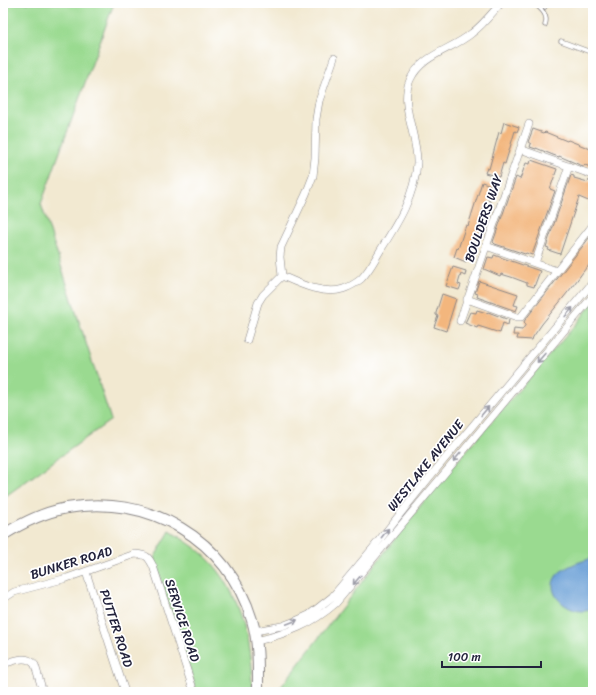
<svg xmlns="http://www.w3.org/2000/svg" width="596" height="695" font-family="Sriracha,sans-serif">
<rect width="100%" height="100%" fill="#fff"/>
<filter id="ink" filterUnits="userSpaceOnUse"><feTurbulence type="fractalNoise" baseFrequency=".025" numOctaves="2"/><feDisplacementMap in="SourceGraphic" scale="8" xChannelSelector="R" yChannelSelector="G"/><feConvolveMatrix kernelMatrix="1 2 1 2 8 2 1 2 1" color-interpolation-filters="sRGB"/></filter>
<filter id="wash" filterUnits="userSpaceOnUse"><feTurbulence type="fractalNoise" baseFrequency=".012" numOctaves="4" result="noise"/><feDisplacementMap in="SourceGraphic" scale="16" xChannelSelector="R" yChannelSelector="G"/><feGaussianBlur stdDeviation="0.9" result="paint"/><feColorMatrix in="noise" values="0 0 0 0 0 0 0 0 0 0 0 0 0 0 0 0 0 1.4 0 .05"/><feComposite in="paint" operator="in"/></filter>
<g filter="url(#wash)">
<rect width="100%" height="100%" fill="#f2e9d1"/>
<path fill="#9ada90" stroke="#5e7e66" d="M3,3h111l-73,201 70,216 -108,78z
M593,302v390h-316l157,-204 144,-166z
M170,531c9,6 19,12 28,19 42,33 54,92 54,142h-55l-43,-134z"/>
<path fill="#689ed5" stroke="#456088" d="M593,558v50c-17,12 -52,-13 -36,-33 8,-9 25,-14 36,-17z"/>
<g id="blocks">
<path fill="#f3b67d" d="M504,122l15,5 -2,5 -2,-1 -10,33 -2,-1 -4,14 -14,-4 2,-5 2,1 10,-37 2,1z
M533,129l11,4 1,-1 22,9 1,-1 25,10v18l-8,-3 -1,1 -4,-1 -21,-9v1l-6,-2 -17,-7v1l-6,-2 1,-3 -3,-2z
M531,160l26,9 -7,20 5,2 -23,64 -6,-2 -1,1 -30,-10 -2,-2 23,-65 4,2 6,-16 4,1z
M571,175l3,1v2l14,4 1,-2 4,2v21l-14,-6 -19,57 -12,-4 1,-2 -3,-1z
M482,182l14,5 -2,5 -3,-2 -3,10 2,1 -1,5 -4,-2 -3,10 4,1 -2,5 -3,-1 -3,10 2,1 -1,4 -5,13 -3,-1 -5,16 -12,-5 3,-9 1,1 8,-24 2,1z
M593,233v26l-6,9h-1l-14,19 -30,37 -9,13 -1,3 -15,-1 1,-4h-5l1,-6 8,1 4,-6 -2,-2 1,-2z
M494,255l46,16 -6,16 -7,-2v-2l-16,-6 -10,-3 -1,2 -16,-7 4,-12 5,1z
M453,267l13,4 -1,5 -4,-2 -3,10 3,1 -2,5 -13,-4z
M479,281l39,13 -4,11 4,1 -2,5 -39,-14 1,-3 -3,-1z
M442,294l14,5 -10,32 -12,-4 4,-11 -2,-1v-2z
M477,310l10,3 1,-1 21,8 -1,5 -5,-2 -3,10 -22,-7 -1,2 -12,-5 5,-11 6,1z"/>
</g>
</g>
<g filter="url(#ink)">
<use href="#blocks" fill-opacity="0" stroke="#8a8686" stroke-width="1"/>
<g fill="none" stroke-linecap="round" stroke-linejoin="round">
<g stroke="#8a8686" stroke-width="5">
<path id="lane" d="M534,3c7,6 15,12 11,22
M541,3l4,4
M561,41l32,12"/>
</g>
<g stroke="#8a8686" stroke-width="8">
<path id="street" d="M520,149l73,26
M486,246l71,25
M535,263l34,-97
M282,276c18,8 41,19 61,13 6,-2 13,-6 18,-10 8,-8 13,-18 19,-28 17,-27 35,-55 37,-88 1,-27 -18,-58 -7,-83 12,-26 42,-30 62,-47 11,-8 20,-20 29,-30
M282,276l-2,-19 1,-10 25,-53 7,-18 2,-18 1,-39 3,-18 15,-43
M467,299l50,18h4l72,-92
M460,321l69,-197
M247,340l11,-37 5,-8 19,-19
M86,572l39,120
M3,599l11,-7 53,-14 68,-24c12,1 13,2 18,12l41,126
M255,631l27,-5 16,-6 11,-5 23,-18 41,-49 55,-69 165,-197
M257,641c31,-8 54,-16 79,-38l257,-307
M3,664c11,-3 24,-10 32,1l8,27"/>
</g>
<g stroke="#8a8686" stroke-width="12">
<path id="secondary" d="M3,535c19,-12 42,-23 64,-27 81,-15 161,31 185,112 7,23 6,48 6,72"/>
</g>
<use href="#lane" stroke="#fff" stroke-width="3.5"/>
<use href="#street" stroke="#fff" stroke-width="7"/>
<use href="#secondary" stroke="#fff" stroke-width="10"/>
</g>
<defs><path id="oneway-shaft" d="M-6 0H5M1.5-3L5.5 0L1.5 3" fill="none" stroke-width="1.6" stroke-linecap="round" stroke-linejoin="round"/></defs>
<g stroke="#9c9ca7">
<use href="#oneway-shaft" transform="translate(569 312) rotate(-50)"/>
<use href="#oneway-shaft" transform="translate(541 358) rotate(131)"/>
<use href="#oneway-shaft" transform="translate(485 411) rotate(-50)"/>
<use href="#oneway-shaft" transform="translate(457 457) rotate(130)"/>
<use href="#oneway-shaft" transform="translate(385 533) rotate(-52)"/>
<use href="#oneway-shaft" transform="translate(357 580) rotate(130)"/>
<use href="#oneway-shaft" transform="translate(292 622) rotate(-21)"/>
</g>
</g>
<g text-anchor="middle" stroke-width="3.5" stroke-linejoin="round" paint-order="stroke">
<g font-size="13" fill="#22223b" stroke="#fff">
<text transform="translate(483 218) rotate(-71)" y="5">BOULDERS WAY</text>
<text transform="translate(425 465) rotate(-51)" y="5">WESTLAKE AVENUE</text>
<text transform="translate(71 562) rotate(-17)" y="5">BUNKER ROAD</text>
<text transform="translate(183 620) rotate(72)" y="5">SERVICE ROAD</text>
<text transform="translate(117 628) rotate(72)" y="5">PUTTER ROAD</text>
</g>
</g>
<rect width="596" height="695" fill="none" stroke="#fff" stroke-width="16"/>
<path d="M442 661v6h99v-6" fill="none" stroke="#22223b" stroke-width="2"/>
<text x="448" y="661" font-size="12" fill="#22223b" stroke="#ffffff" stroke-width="3" paint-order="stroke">100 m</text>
</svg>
